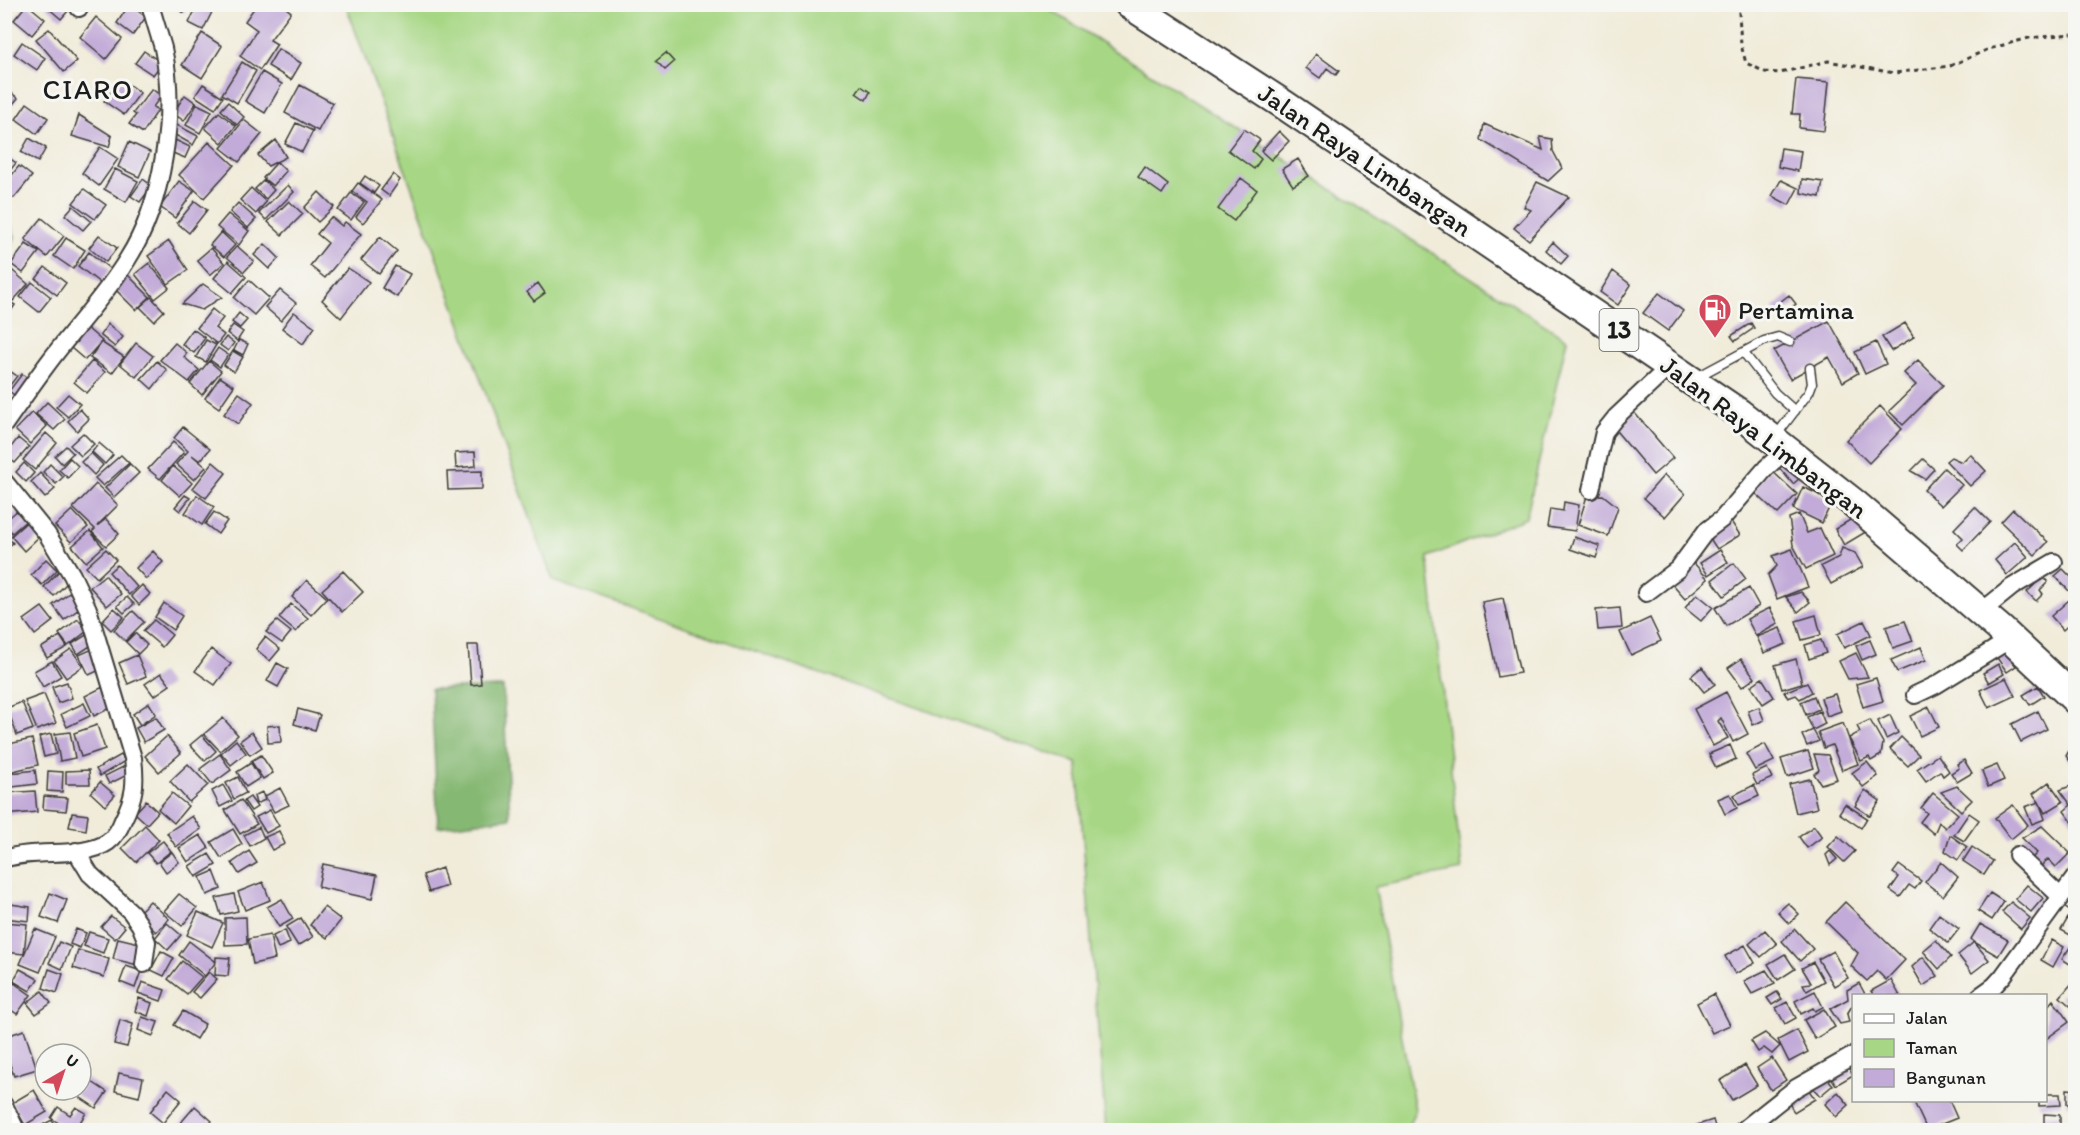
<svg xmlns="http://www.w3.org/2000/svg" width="2080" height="1135" font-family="Itim,sans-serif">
<rect width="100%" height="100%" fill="#f6f6f2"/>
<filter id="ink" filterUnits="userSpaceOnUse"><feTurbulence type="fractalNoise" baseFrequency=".0167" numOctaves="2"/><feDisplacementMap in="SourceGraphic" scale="12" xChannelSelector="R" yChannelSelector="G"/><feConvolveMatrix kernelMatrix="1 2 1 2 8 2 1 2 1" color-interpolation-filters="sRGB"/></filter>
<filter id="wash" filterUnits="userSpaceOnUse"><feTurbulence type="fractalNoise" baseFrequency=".008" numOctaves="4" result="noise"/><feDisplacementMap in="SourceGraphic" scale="24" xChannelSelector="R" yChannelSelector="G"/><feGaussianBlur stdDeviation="1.35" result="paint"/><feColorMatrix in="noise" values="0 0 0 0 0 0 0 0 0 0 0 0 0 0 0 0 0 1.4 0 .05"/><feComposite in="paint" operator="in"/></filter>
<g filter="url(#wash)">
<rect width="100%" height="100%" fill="#f1ecda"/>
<path fill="#a7d785" stroke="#627a50" stroke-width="1.5" d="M346,5h697l524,334 -41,179 -98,39 34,313 -87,17 40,223 -8,20h-301l-29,-367 -524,-182z"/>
<path fill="#85b872" stroke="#506a47" stroke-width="1.5" d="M5,211l10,26 -10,22z
M503,687l7,131 -72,9 -7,-138z"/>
<g id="blocks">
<path fill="#c2abd8" d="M27,4l18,15 -13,16 -18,-15z
M47,4h14l7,7 -7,8 -15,-13z
M168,4h21l-5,9z
M198,4h18l-13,26 -14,-7z
M257,4h24l10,8 -21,28 7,4 -17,26 -20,-14 17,-26 -12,-9z
M129,5l17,12 -13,18 -16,-12z
M96,17l26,22 -16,20 -26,-22z
M49,29l28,32 -13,11 -28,-33z
M202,33l20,13 -20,32 -20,-13z
M22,42l23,16 -8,12 -23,-16z
M278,49l23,14 -10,17 -23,-14z
M144,51l18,12 -9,12 -18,-12z
M666,53l8,9 -9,8 -9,-9z
M1316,54l23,17 -3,4 -9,-7 -7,10 -14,-10z
M242,62l14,9 -19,32 -15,-9z
M262,72l20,12 -17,29 -20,-12z
M121,79l19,14 -16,22 -20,-14z
M1796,79l33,3 -5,49 -25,-3 1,-14h-8z
M203,84l20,13 -8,12 -20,-13z
M300,85l33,18 -15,28 -33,-18z
M861,86l9,6 -4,8 -10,-7z
M4,87l14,11 -12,14 -2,-1z
M152,89l9,7 -8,11 5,3 -15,23 -14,-9 7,-9 -3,-2z
M185,95l11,8 -12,18 -11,-8z
M228,102l16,15 -7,8 -16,-15z
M27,103l21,15 -11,16 -21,-15z
M197,104l15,7 -12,22 -14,-8z
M219,112l17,14 -14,17 -17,-15z
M79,115l33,21 -3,11 -37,-11z
M244,120l18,14 -23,28 -18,-14z
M296,123l17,8 -11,21 -17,-8z
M175,124l23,12 -5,9 -23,-13z
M1484,124l59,26 -3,-13 12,2 1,12 9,17 -14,13 -67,-41z
M1244,129l16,11 -8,11 9,8 -7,10 -26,-19z
M1279,131l10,10 -18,19 -10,-9z
M29,138l17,10 -8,14 -17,-10z
M173,139l17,8 -5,11 -17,-7z
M276,140l10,17 -18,9 -10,-11z
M129,142l21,10 -11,25 -21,-10z
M209,142l25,23 -30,33 -25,-23z
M100,147l18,12 -19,27 -17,-13z
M1781,148l20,3 -3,20 -20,-4z
M4,154l12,9 -12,15z
M1298,159l11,17 -16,10 -11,-17z
M277,162l9,9 -13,15 -10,-8z
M19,166l13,10 -18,22 -10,-7v-6z
M1145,167l23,18 -6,9 -24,-17z
M115,169l23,12 -12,21 -22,-13z
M393,174l7,6 -11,16 -8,-6z
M365,176l14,10 -5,7 -14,-10z
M1241,178l16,12 -23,31 -16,-12z
M143,179l9,7 -12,16 -9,-6z
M1802,179l21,3 -3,15 -19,-4z
M264,180l10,10 -8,9 -11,-10z
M1781,180l17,8 -9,17 -17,-9z
M179,181l15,10 -19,27 -15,-11z
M1537,182l32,15 -40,43 -15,-12 17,-18 -7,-3z
M358,183l24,17 -19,23 -7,-6 11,-15 -15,-11z
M288,185l6,7 -28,28 -7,-7z
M251,188l15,14 -10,12 -16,-14z
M84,189l22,16 -11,14 -22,-16z
M319,192l15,15 -16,15 -14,-14z
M351,193l13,9 -13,18 -13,-10z
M195,201l12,9 -18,23 -12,-10z
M289,201l14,13 -21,21 -14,-13z
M238,203l18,16 -8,9 -18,-16z
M73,206l18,15 -8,9 -18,-15z
M228,214l21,17 -10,14 -22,-18z
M331,217l11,9 3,-4 16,12 -36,44 -15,-12 18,-23 -11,-9z
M42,218l22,18 -17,21 -22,-18z
M221,232l14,13 -11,12 -14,-12z
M99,235l18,13 -11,14 -17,-14z
M380,237l17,14 -18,23 -18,-14z
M66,238l19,12 -12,19 -19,-13z
M169,241l19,29 -20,14 -20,-28z
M1553,242l15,14 -7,8 -15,-14z
M26,244l13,8 -16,21 -12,-9z
M265,244l14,14 -10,11 -15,-14z
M237,246l17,15 -10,11 -17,-15z
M211,248l13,15 -14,12 -13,-15z
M89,252l21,17 -10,14 -22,-17z
M228,261l18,16 -14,16 -18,-15z
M149,263l20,25 -14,11 -20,-25z
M6,265l22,19 -15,17 -9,-8v-25z
M395,266l15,8 -13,23 -15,-9z
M45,267l21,16 -9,12 -21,-16z
M348,268l21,14 -28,36 -19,-18z
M1613,271l18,14 -13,20 -18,-13z
M128,275l22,22 -14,13 -22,-22z
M249,280l20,18 -15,17 -20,-17z
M32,282l19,15 -12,15 -19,-15z
M538,283l7,10 -11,8 -7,-9z
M203,284l19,13 -20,13 -20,-6z
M280,290l16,13 -15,18 -16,-14z
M1659,293l24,18 -15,20 -25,-18z
M1789,295l7,9 -16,12 -8,-8z
M151,297l13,14 -10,10 -14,-14z
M4,299l11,6 -11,16z
M212,309l11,9 -8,10 9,7 -7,9 -20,-16z
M294,312l21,15 -12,17 -21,-16z
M239,313l8,7 -7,8 -8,-6z
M1829,321l29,52 -15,9 -14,-25 -39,22 -16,-28z
M1751,323l3,5 -19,13 -4,-5z
M1905,323l9,14 -23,14 -9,-14z
M108,324l15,13 -8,10 -15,-12z
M233,325l10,7 -6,9 -10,-8z
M87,328l15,13 -17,19 -14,-12z
M193,329l12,9 -11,15 -12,-9z
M226,337l8,6 -6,8 -8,-6z
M206,340l10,5 -10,17 -10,-5z
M239,340l9,4 -5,11 -9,-5z
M101,342l23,15 -12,16 -22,-15z
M1876,342l10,22 -21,10 -10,-22z
M136,343l17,13 -17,21 -16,-13z
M175,343l12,10 -3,4 15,13 -10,12 -29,-22z
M218,348l10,7 -8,12 -10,-7z
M233,351l10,6 -9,15 -10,-7z
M1918,360l25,25 -40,40 -14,-14 27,-26 -12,-12z
M92,361l13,11 -18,21 -13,-11z
M157,361l10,9 -15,19 -11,-10z
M209,361l12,10 -19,24 -12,-11z
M4,367l13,9 -10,13 -3,-2z
M22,374l9,7 -13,17 -9,-7z
M220,377l14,9 -15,22 -14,-10z
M239,393l14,10 -15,21 -14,-10z
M68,394l12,10 -12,13 -12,-10z
M47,402l18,17 -11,11 -18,-16z
M1880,406l22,23 -33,34 -23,-23z
M80,409l9,10 -12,12 -9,-10z
M1632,410l41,48 -20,17 -41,-49z
M32,412l15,14 -17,18 -15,-14z
M183,427l27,22 -10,12 -8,-6 14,12 -12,13 -18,-16 12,-13 -14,-13z
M46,433l11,10 -22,27 -12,-10z
M83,433l11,11 -13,12 -11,-11z
M18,438l11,9 -14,16 -10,-8z
M173,442l11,10 -24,27 -12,-10z
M99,443l14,12 -8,9 -13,-12z
M66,446l7,7 -11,11 -7,-8z
M475,452l1,14 -20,2 -1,-15z
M91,453l12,12 -9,10 -13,-13z
M1970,454l16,17 -16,15 -24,-25 5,-4 11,5z
M121,455l8,8 -26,23 -8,-8z
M1782,456l18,22 -7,6 -18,-21z
M70,458l8,8 -10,12 -9,-8z
M1923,459l11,10 -9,10 -14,-8z
M213,462l13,11 -20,25 -13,-10z
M24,463l10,10 -8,9 -10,-10z
M50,464l13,13 -7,7 -13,-12z
M130,464l9,9 -25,24 -9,-9z
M173,466l19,17 -12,13 -18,-16z
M1944,468l18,17 -21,21 -17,-16z
M1770,469l27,25 -19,20 -27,-25z
M482,471v18l-34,1 -1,-18z
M40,473l15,16 -10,9 -14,-16z
M1664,475l21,19 -20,23 -21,-19z
M96,484l22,21 -21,21 9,-7 13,15 -13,12 -14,-14 3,-3 -22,-21z
M1803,487l29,14 -10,22 -29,-14z
M185,495l5,3 -10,13 -5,-4z
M197,495l17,12 -12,18 -17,-12z
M1603,495l15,12 -10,29 -30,-11 9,-29z
M1564,502l15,3 -4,26 -28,-4 3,-18 13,2z
M1975,507l15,15 -27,28 -6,-6 6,-6 -9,-9z
M19,509l9,10 -16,14 -8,-11z
M2013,509l35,33 -13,13 -34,-33z
M72,510l16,17 -17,15 -16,-16z
M214,512l13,9 -9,13 -13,-10z
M1799,514l8,19 13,-5 13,28 -27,13 -13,-24 -4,-27z
M1860,514l9,16 -25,15 -9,-16z
M29,520l13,14 -18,17 -13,-15z
M1730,520l10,15 -23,14 -10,-15z
M90,531l13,16 -17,15 -14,-16z
M4,534l9,9 -9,7z
M1574,537l26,9 -4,12 -26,-9z
M2015,542l13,15 -21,18 -12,-15z
M1842,548l13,5 8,14 -32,17 -10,-18 18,-9z
M106,549l10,11 -19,18 -11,-11z
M1792,549l16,38 -31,12 -9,-24 9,-9 -4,-10z
M1720,550l8,12 -20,13 -8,-12z
M153,551l10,11 -17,17 -10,-11z
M46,559l11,11 -15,15 -11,-10z
M1693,562l15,17 -23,20 -15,-17z
M1734,563l12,16 -22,17 -12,-16z
M117,565l20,22 -8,8 -20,-23z
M2063,569l13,13v5l-6,5 -15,-16z
M60,570l10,10 -16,16 -10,-9z
M343,571l20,21 -21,20 -20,-22z
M105,575l16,19 -14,12 -17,-19z
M2043,577l5,5 -8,8 3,4 -7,7 -9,-9z
M307,580l20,18 -16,17 -19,-18z
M142,585l8,9 -11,11 -8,-9z
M1749,588l10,18 -33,20 -11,-18z
M72,591l11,15 -19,14 -11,-15z
M1801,592l9,10 -12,10 -12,-15z
M1697,594l16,13 -12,14 -16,-13z
M127,597l7,7 -10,9 -7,-7z
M1503,598l17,75 -22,4 -16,-75z
M2069,600l7,8v10l-13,12 -12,-14z
M164,603l18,13 -9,14 -18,-13z
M291,604l17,14 -12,14 -17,-14z
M42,607l11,14 -18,14 -11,-15z
M114,608l10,9 -13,13 -9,-9z
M1620,608l2,20 -24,2 -2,-20z
M1770,608l8,16 -22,12 -9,-17z
M133,611l11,11 -19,19 -11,-11z
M1816,615l5,20 -19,5 -6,-19z
M1650,618l11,23 -30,14 -11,-23z
M78,619l9,12 -19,15 -9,-12z
M154,620l18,15 -10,12 -19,-16z
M277,621l14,11 -9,11 -16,-11z
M1864,621l7,14 -27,13 -7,-14z
M1905,621l8,20 -20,7 -7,-21z
M1780,628l6,16 -22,9 -7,-16z
M135,633l12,12 -9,9 -12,-12z
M86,635l6,10 -14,9 -6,-10z
M60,636l7,11 -20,11 -6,-10z
M265,637l15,12 -10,12 -14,-12z
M1821,640l5,13 -17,6 -4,-14z
M1870,640l6,14 -14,6 -6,-14z
M468,645h10l3,39 -10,1z
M1921,647l5,13 -29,12 -6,-12z
M95,648l9,20 -15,7 -10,-20z
M71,649l12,17 -17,12 -12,-17z
M211,649l20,15 -16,21 -20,-14z
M2003,649l13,17 -9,6 -12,-17z
M1856,653l12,24 -20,2 -9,-18z
M137,655l9,21 -18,8 -9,-21z
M1741,659l14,19 -13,9 -14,-19z
M1796,659l6,24 -20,6 -7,-24z
M52,661l9,15 -18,11 -9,-16z
M277,663l11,6 -10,18 -11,-6z
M1998,664l6,10 -15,9 -6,-10z
M1702,667l13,17 -11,8 -13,-16z
M161,673l9,12 -16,11 -9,-12z
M1762,678l12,19 -11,7 -12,-18z
M1876,678l7,23 -20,6 -7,-23z
M2006,678l9,18 -26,12 -9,-18z
M67,682l5,16 -14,5 -6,-16z
M1807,683l5,9 -12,7 -4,-4 -8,3 -4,-6z
M2038,686l6,10 -14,9 -7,-10z
M103,687l10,20 -19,9 -9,-20z
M1726,692l22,42 -15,8 -12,-24 -3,3 10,17 -15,8 -19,-37z
M44,694l12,29 -19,7 -12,-29z
M1835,694l6,17 -14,5 -6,-18z
M1814,696l5,13 -13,6 -5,-13z
M22,702l11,27 -16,6 -10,-27z
M84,703l6,13 -23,11 -6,-13z
M149,703l7,11 -16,11 -7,-11z
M4,704l8,28 -8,2z
M1759,707l5,13 -11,5 -5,-14z
M1929,707l10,20 -19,9 -10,-20z
M298,709l22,6 -5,15 -21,-6z
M1820,711l5,13 -12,6 -6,-13z
M2038,711l9,18 -26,13 -9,-18z
M1890,715l8,18 -12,6 -8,-18z
M156,717l8,13 -20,12 -8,-14z
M223,718l15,17 -18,16 -16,-17z
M1870,720l13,23 -2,12 -10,6 -2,-4 -8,4 -12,-23 11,-6 -3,-6z
M1843,723l15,41 -16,6 -10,-25 -8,3 -6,-16z
M97,725l8,24 -24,8 -7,-24z
M280,725l1,17 -13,1 -1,-17z
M1813,730l6,11 -12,5 -5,-11z
M70,732l5,26 -15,3 -5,-27z
M252,732l10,15 -12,8 -10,-14z
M51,734l5,20 -12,3 -5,-20z
M202,735l14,16 -11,10 -15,-16z
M167,736l14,17 -22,19 -14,-16z
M1901,737l18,18 -11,11 -18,-17z
M32,739l6,26 -33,8 -1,-28z
M2076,739v30l-10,-13z
M236,740l10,13 -15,12 -10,-12z
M1765,744l9,17 -19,9 -9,-16z
M1730,745l6,14 -20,9 -7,-14z
M1808,751l6,17 -27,9 -6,-18z
M220,754l11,16 -19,14 -12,-15z
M1814,754l14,1 9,24 -16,5 -7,-10 5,-4z
M121,755l4,6 -25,15 -4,-7z
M261,755l12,18 -10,6 -12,-18z
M1938,755l11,16 -6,5 -3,-5 -14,10 -9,-12z
M1964,760l8,13 -15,9 -6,-9 8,-5 -2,-4z
M1867,762l11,14 -15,11 -11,-14z
M251,763l9,15 -14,9 -9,-15z
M188,764l20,21 -19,17 -19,-21z
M127,765l4,8 -22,11 -4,-8z
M1997,765l7,15 -16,7 -6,-16z
M1767,768l5,10 -15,7 -5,-10z
M35,770l2,14 -33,4v-14z
M89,770l1,14h-24v-13z
M48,771l15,1 -1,20 -15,-1z
M238,777l8,16 -12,6 -8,-16z
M1810,779l7,29 -21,5 -7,-29z
M100,782l15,13 -10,11 -14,-13z
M2049,782l14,20 -18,11 -6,-11 6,17 -13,5 -7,-17 14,-5 -6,-8z
M223,785l9,16 -12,6 -8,-16z
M1754,785l5,11 -20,9 -5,-10z
M2073,785l3,4v38l-12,-16 7,-6 -11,-15z
M1957,786l15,14 -11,11 -20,-19z
M280,788l9,17 -15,7 -9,-16z
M1865,790l15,11 -10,15 -15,-10z
M35,791l2,21 -33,3v-22z
M262,792l3,8 -9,4 -2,-8z
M172,793l16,13 -14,17 -16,-14z
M1933,793l25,21 -13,14 -6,-6 -5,12 -14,-12 7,-9 -6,-5z
M1730,794l7,14 -12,6 -7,-15z
M44,796l24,2 -2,13 -23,-2z
M250,797l7,10 -6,4 -7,-10z
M241,800l16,24 -17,10 -15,-24z
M146,801l12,11 -11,12 -12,-11z
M1845,804l22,14 -6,10 -22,-15z
M2013,805l15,20 -17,14 -16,-21z
M270,810l9,16 -13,7 -10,-16z
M72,813l16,2 -2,15 -17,-3z
M1969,813l10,7 -15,21 -10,-6z
M192,816l9,13 -25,18 -9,-14z
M145,825l14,15 -23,22 -14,-14z
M1814,826l8,11 -15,11 -8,-11z
M2042,826l28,27 -14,14 -8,-8 -7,7 -9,-8 5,-5 -15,-15z
M259,827l5,11 -14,8 -6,-11z
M233,829l9,15 -21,14 -10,-16z
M279,831l6,13 -13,6 -7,-13z
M200,835l9,13 -21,14 -9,-14z
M1950,835l17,12 -9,13 -13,-9z
M1838,836l17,15 -11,11 -16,-15z
M163,841l8,10 -15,12 -9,-10z
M1972,847l21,14 -9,14 -21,-14z
M249,851l8,12 -18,11 -7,-11z
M1830,851l7,8 -7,6 -4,-10z
M172,852l7,10 -13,10 -7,-10z
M209,854l7,11 -20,12 -7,-11z
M1941,862l17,15 -15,19 -18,-14z
M323,864l54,11 -5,24 -54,-12z
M1899,865l22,16 -6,8 -6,-4 -9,12 -10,-7 9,-13 -6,-4z
M442,868l5,18 -18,6 -6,-17z
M214,871l7,18 -14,6 -7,-18z
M263,882l7,18 -25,10 -7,-18z
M2027,885l16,13 -12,14 -16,-13z
M2076,890v25l-12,-8z
M50,893l17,7 -9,23 -17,-6z
M1990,893l14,9 -12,18 -14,-9z
M179,894l18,14 -15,18 -18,-15z
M234,894l4,17 -17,4 -5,-17z
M282,899l11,20 -14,8 -12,-20z
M150,901l19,18 -13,13 -19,-18z
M1845,902l60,58 -19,20 -9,-9 -10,10 -16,-15 7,-13 -32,-31z
M2011,902l19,16 -9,11 -19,-17z
M4,903l26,4 -1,14 -25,-3z
M1788,903l11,11 -10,10 -11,-12z
M324,907l17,13 -14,18 -17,-13z
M198,912l25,11 -11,24 -25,-12z
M1939,914l20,15 -11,14 -19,-15z
M111,916l14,11 -10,12 -14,-12z
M246,917l1,27 -22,1v-27z
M301,918l12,19 -15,9 -12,-19z
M2068,918l8,5v15l-15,-8z
M4,922l23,2 -3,30 -20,-2z
M167,923l14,12 -13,15 -13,-12z
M1980,924l28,16 -10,16 -24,-14 15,18 -17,13 -14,-18 16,-13 -3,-3z
M35,929l20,8 -15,35 -20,-8z
M76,929l10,4 -6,15 -10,-4z
M1795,929l18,20 -13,12 -18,-20z
M285,930l5,13 -12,5 -5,-12z
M1765,930l12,14 -16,13 -12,-13z
M89,932l19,6 -5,15 -19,-7z
M270,935l5,24 -22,5 -5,-25z
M118,938l25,6 -5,21 -25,-6z
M1936,940l15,17 -12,12 -16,-18z
M2052,940l12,7 -11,20 -12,-7z
M189,941l27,21 -11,14 -26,-21z
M59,942l12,5 -9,22 -13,-6z
M2073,943l3,2v23l-14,-9z
M1745,945l10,18 -20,11 -10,-18z
M78,950l31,9 -5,18 -31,-9z
M161,951l13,7 -10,18 -13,-6z
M1833,951l15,27 -14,8 -16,-27z
M1785,954l10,15 -17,11 -10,-16z
M216,957l14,1 -2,18 -13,-1z
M1923,957l15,19 -15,10 -11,-19z
M182,961l20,16 -15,17 -19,-15z
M1813,962l11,19 -17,10 -4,-7 8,-1 -9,-15z
M126,966l15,5 -6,17 -15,-6z
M20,969l18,10 -8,12 -17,-10z
M49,969l14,5 -6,19 -14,-5z
M1766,970l9,13 -23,11 -8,-13z
M209,972l8,7 -17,19 -8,-6z
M1891,980l9,16h-26l-3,-5z
M2074,981l2,2v28l-16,-14z
M142,982l23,8 -4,11 -23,-8z
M14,983l17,12 -14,19 -13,-9v-9z
M1859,983l7,13h-12v13l-2,-3 -5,8 2,8 -9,2 -10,-15 18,-10 -1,-9z
M42,991l9,12 -15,11 -9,-11z
M1815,991l8,16 -8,4 -2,-3 -12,6 -6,-13z
M1777,992l5,7 -10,6 -5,-7z
M1714,994l16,31 -18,8 -15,-30z
M139,998l13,5 -4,13 -13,-5z
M2053,1000l16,22 -23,17v-31z
M1787,1002l9,16 -11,6 -9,-16z
M1824,1009l11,18 -20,12 -11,-19z
M183,1011l22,13 -9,15 -22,-14z
M142,1017l16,5 -5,14 -15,-6z
M120,1020l13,4 -6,23 -13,-3z
M24,1030l13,39 -23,7 -10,-28v-11z
M1797,1030l11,22 -19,10 -11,-22z
M1765,1033l15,13 -8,8 -8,-6 -6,4 -7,-11z
M1772,1058l14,22 -15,10 -14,-22z
M1844,1060l9,15 -17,10 -9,-15z
M1745,1065l12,20 -25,15 -12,-19z
M1822,1072l11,13 -13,11 -11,-13z
M119,1073l24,5 -4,19 -24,-6z
M86,1078l21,14 -11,16 -21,-14 3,-4h3v-5z
M1806,1086l9,13 -21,13 -5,-9 10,-6 -3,-4z
M168,1089l13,11 -18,23 -13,-11z
M2067,1089l9,1v15l-9,-1z
M34,1090l13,22 -22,13 -13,-22z
M1838,1092l11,13 -13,12 -11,-13z
M2046,1094h14l1,11 -22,1v-6h7z
M1917,1100h32l8,18 -30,12 -13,-28z
M195,1106l17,15 -8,9h-21l-5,-4z
M58,1107l12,8 6,-8 10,6 -11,17h-6l-18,-12z
M2044,1114l16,1v11h-16z
M52,1120l5,10h-24z
M1713,1120l3,10h-21l-1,-4z"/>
</g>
</g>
<g filter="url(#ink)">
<use href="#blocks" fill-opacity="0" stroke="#3c3b38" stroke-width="1.5"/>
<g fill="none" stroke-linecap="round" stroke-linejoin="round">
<g stroke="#3c3b38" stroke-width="11">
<path id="service" d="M1744,353l31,40 20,18
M1697,377l67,-36 14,-4 12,5
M1775,437l34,-45 3,-8 -2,-16"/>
</g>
<g stroke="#3c3b38" stroke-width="20">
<path id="minor" d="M79,8l2,-4
M4,425c17,-24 33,-48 51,-71 24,-31 51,-60 72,-94 36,-56 50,-146 36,-212 -4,-14 -9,-29 -13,-44
M4,481l43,53 25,41 16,34 45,149c3,25 2,38 -10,62 -3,8 -8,17 -15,22 -24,17 -74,6 -104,17
M1591,490l13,-58 12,-15 55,-52
M1646,593l32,-24 28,-38 16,-12 44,-51 20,-18
M1981,612l31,-25 42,-25
M1915,695l21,-10 75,-46
M76,851l14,23 41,38 9,13 7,17 -3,22
M2017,855l43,41
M1980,996l14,-10 9,-10 73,-100
M4,1105l12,25
M1743,1130l53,-42 58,-33"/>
</g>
<g stroke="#3c3b38" stroke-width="32">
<path id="trunk" d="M1129,4l154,100 456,309 116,91 144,124 77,72"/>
</g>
<path stroke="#3c3b38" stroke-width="3" stroke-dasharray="4.5 4.5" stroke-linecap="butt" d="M1734,4l5,9 2,32 5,18 19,9 15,1 48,-12 66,12 56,-7 39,-17 40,-11 43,-4"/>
<use href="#service" stroke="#fff" stroke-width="8"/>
<use href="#minor" stroke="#fff" stroke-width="16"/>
<use href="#trunk" stroke="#fff" stroke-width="28"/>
</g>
</g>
<defs>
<g id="fuel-pin" transform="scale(1.725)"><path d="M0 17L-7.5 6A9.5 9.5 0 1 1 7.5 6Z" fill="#d1495b" stroke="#f6f6f2"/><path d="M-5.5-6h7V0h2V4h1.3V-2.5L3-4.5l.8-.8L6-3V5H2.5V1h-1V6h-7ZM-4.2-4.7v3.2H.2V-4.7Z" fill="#fff"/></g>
</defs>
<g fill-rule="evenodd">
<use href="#fuel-pin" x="1715" y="310"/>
</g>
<g text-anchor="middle" stroke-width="6" stroke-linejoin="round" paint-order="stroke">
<rect fill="#f6f6f2" stroke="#5d5d5c" stroke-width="1.5" x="1599.5" y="309" width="39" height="42" rx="4.5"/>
<g font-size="24" font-weight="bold" fill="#1c1c1c">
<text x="1619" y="338">13</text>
</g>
<g font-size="26" fill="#1c1c1c" stroke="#f6f6f2">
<text transform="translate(1365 160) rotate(34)" y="9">Jalan Raya Limbangan</text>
<text transform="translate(1764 437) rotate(37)" y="9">Jalan Raya Limbangan</text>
</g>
<g font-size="26" fill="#1c1c1c" stroke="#f6f6f2" text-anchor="start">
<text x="1738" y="319">Pertamina</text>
</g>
<g font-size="28" letter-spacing="1.5" fill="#1c1c1c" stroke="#f6f6f2">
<text x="88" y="99">CIARO</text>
</g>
</g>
<rect width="2080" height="1135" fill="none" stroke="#f6f6f2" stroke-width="24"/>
<rect x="1852" y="994" width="195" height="108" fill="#f6f6f2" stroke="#9f9f9c" stroke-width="1.5"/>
<rect x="1864" y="1014" width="30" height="9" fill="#ffffff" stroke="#9f9f9c" stroke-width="1.5"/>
<text x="1906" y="1024" font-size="18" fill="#1c1c1c">Jalan</text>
<rect x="1864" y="1039" width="30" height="18" fill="#a7d785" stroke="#9f9f9c" stroke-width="1.5"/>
<text x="1906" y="1054" font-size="18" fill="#1c1c1c">Taman</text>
<rect x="1864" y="1069" width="30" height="18" fill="#c2abd8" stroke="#9f9f9c" stroke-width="1.5"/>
<text x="1906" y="1084" font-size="18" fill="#1c1c1c">Bangunan</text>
<g transform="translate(63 1072) rotate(39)"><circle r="28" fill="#f6f6f2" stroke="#9f9f9c" stroke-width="1.5"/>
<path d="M0-4.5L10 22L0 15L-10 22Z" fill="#d1495b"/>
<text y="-9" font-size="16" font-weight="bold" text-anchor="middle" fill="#1c1c1c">U</text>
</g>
</svg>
